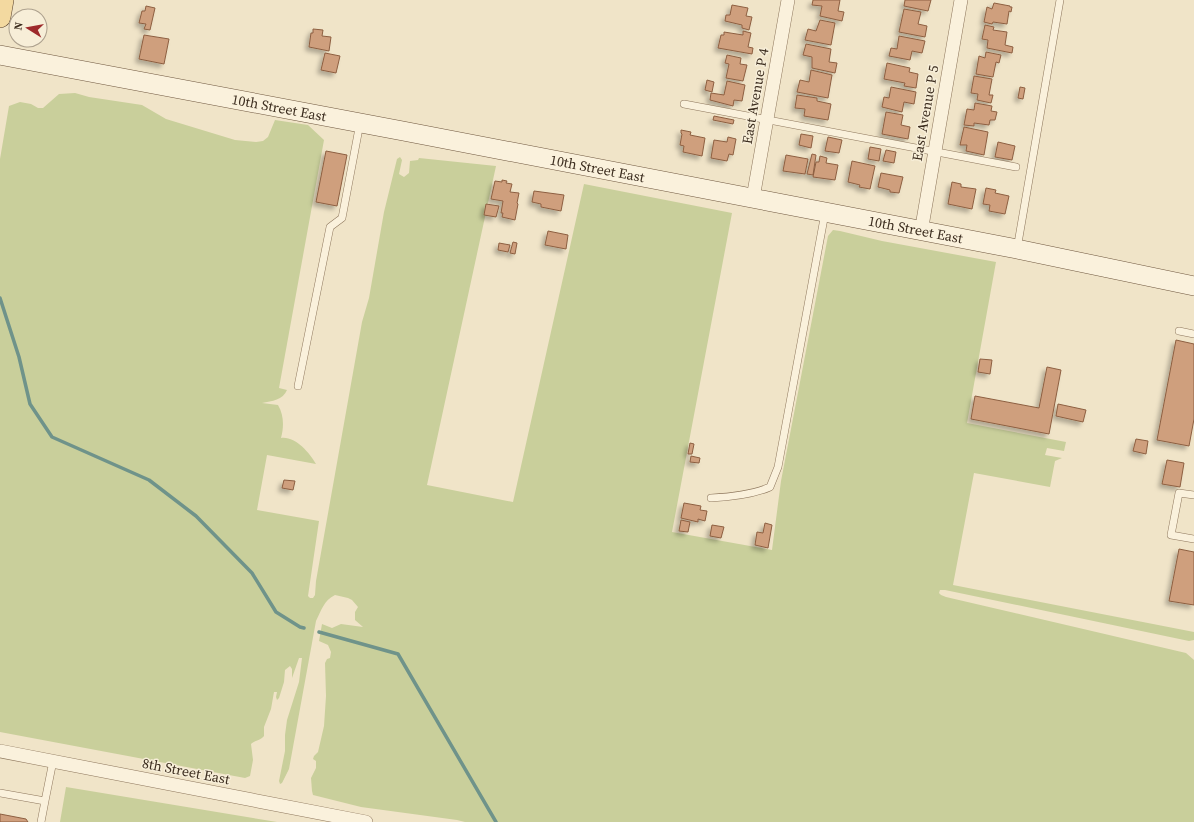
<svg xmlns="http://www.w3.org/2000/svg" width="1194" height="822" font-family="'Source Serif 4',serif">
<defs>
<filter id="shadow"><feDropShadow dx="-3.5" dy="3.5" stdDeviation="2" flood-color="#0004"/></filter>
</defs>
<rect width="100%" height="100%" fill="#f0e4c8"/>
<path fill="#c9cf9b" d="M75,93l14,4 53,8 24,14 69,21 21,2 7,-1 5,-4 7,-17 33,5 16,15 -45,248 8,2c-4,10 -15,11 -25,13l16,2c6,10 6,22 3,33 14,-2 28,14 35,26l-49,-9 -10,55 62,11 -11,75 2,2h3l2,-3 1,-14 46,-259 7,-24 15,-86 13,-53 3,-2 2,3 -3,14 5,3 5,-4 1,-12 8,-1 1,-2 77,8 -69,319 86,17 71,-318 148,29 -60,319 100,18 9,-69 47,-245 5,-6 7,1 42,10 114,21 -29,161 99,19 -2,9 -17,-3 -2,7 17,3 -7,3 -5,26 -76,-14 -21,112 241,47v8l-5,1 -244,-51h-5l-1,3 2,2 5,2 240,56 8,7v162h-729l-8,-2 -96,-13 -48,-12 -1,-4 -1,-13 5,-10v-7l-3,-2 1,-3 4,-4 6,-26 2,-30 -1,-33 2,-4 3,-1 1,-6 -3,-7 -9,-4 3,-17 10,4 9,-4 22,3 -8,-7v-8l3,-5 -6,-7 -4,-2 -13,-3c-11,5 -14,16 -19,26l-27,148 -7,14 -2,1 -1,-3 6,-30v-16l2,-15 12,-38 3,-24h-3l-7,20v-9l-2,-3 -5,4 -1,12 -5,16 -2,2 -1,-3 1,-5h-3l-3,17 -7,18v9c-4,5 -9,4 -13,8l2,16 -3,16 -5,2 -245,-46v-573l9,-53 11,-4 11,2 7,4h5l16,-14z
M66,787l211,35h-217z"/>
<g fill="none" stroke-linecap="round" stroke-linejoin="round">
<path stroke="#6f938a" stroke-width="3.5" d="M0,298l19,59 11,47 22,33 97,43 47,36 56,57 24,39 24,15 4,1
M319,632l79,22 98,168"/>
</g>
<path fill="#cf9f7d" stroke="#8d5f41" filter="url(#shadow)" d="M813,0h27l-2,11 6,1 -2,9 -22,-5 2,-10 -10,-1z
M905,0h26l-3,11 -24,-5z
M994,3l16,3v1h2l-1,5 -2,-1 -2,13 -14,-2 -1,2 -8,-2 3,-15 5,2z
M732,5l16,3 -2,8 6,1 -3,13 -7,-2v-3l-17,-4 1,-6h4z
M146,6l9,2 -5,22 -6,-1 2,-5 -7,-1 3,-12h3z
M904,9l17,3 -3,12 9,2 -2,11 -26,-5z
M820,20l15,3 -4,22 -26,-5 3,-11 8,2z
M985,25l9,2 -1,3 14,2 -2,13 8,2 -1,6 -25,-5 1,-8 -6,-1z
M313,29l10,1 -1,6 9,1 -2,14 -20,-4 2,-14h2z
M743,31l8,2 -3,14 5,1 -1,6 -34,-6 3,-13h3v-3l19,3z
M144,35l25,4 -5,25 -25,-5z
M899,36l26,5 -3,12 -10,-2 -2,9 -21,-4 2,-8 6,1z
M806,44l25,5 -2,13 8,1 -2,10 -23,-5v-11l-9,-2z
M986,52l15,3 -2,8 -3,-1 -3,15 -17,-3 3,-18 6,2z
M325,53l15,3 -4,17 -15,-3z
M727,55l14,3 -1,6 7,1 -4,16 -17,-3 3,-14 -4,-1z
M887,63l23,5 -1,4 9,2 -2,14 -12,-2 1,-3 -21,-4z
M811,70l21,5 -4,23 -31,-6 3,-12 9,2z
M974,76l18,3 -3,16h4l-2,8 -14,-3 1,-6 -7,-1z
M707,80l7,2 -2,10 -7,-2z
M727,81l18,4 -3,16 -8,-1 -1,6 -23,-6 1,-7 13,2z
M891,87l25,5 -2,12 -10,-2 -2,10 -20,-5 2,-10 5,1z
M1020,87l5,1 -2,11 -5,-1z
M797,95l20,3v3l14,3 -3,16 -24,-4 1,-7 -10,-1z
M975,103l17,3 -1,5 6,1 -2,8h-5l-1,5 -15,-2v3l-10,-1 3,-16 7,1z
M886,112l17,3 -2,10 9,2 -2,12 -26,-5z
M714,116l20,4 -1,4 -20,-4z
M964,127l24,5 -4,23 -18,-4 1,-6h-7z
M681,130l10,2 -1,3 15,3 -3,18 -19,-4 1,-6 -4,-1 2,-11 -1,-1z
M801,134l12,2 -2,12 -12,-3z
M728,137l8,2 -3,16 -4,-1 -2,7 -16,-3 3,-18 13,2z
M828,137l14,3 -3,13 -14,-2z
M998,142l17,4 -3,14 -17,-3z
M870,147l11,2 -2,12 -11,-2z
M886,150l10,2 -2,11 -11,-2z
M326,151l21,4 -10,51 -21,-4z
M812,154l4,1 -3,20 -6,-1z
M786,155l22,4 -3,15 -22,-3z
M820,156l7,2 -1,5 12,2 -3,15 -22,-3 3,-15h3z
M852,161l23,5 -5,23 -11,-2 1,-2 -12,-3z
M881,173l22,4 -4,16 -9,-1v-2l-12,-3z
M502,180l5,1 -1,2 6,1 -2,8 9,1 -2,10 1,1 -3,16 -13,-3 1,-4h-2l2,-12 -12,-2 4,-18 7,1z
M952,182l9,2v3l15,2 -4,20 -24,-5z
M986,188l10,2 -1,3 14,3 -4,18 -16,-3 1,-6 -7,-1z
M534,191l30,4 -3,16 -20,-4v-3l-9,-2z
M486,204l13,2 -3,11 -12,-2z
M548,231l20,4 -2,14 -21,-4z
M513,242l4,1 -2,11 -5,-1z
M499,243l11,2 -2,7 -10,-2z
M1176,340l18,4v75l-5,27 -32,-6z
M980,359l12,1 -2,14 -12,-2z
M1047,367l14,3 -12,64 -78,-15 4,-23 64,12z
M1058,404l28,6 -3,12 -27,-6z
M1136,439l12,2 -2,13 -13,-3z
M690,443l4,1 -2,10h-4z
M691,456l9,2 -1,5 -9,-1z
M1167,460l17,3 -4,24 -18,-3z
M284,480l11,1 -2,9 -11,-2z
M684,503l17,3 -1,4 7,1 -2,10 -7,-2v3l-17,-4z
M681,520l9,2 -2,10 -9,-1z
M765,523l7,2 -4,23 -13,-3 2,-13 6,1z
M712,525l12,2 -3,11 -11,-2z
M1179,549l15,3v53l-25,-4z
M0,814l26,5 2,3h-28z"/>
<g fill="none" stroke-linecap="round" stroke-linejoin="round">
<g stroke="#8d765c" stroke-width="8">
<path id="lane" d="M684,104l332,63
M1017,249l43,-249
M1179,331l15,3
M298,386l32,-159 12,-9 18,-95
M1194,495l-15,-2 -8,42 23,4
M711,498c20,-1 41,-3 59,-11l8,-20 47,-254
M0,793l45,8 -4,21
M45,801l8,-40"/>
</g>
<g stroke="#8d765c" stroke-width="14">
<path id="street" d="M753,198l35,-198
M921,232l40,-232
M0,751l366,71"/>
</g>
<g stroke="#6f573f" stroke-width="20">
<g id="secondary">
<path id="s1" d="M0,55l403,76 614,118 177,37"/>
</g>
</g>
<g stroke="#5b4430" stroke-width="22">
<path id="primary" d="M0,17l3,-17"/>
</g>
<use href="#lane" stroke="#faf1dc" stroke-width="7"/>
<use href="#street" stroke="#faf1dc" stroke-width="13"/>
<use href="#secondary" stroke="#faf1dc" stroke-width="19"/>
<use href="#primary" stroke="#f3d9a0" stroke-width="21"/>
</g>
<g text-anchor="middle" stroke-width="3" stroke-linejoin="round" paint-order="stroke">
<g font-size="14" fill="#3d2e20" stroke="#f7eed8">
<text transform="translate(755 96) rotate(-80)" y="5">East Avenue P 4</text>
<text dy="5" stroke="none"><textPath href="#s1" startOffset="284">10th Street East</textPath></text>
<text transform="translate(925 113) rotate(-80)" y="5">East Avenue P 5</text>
<text dy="5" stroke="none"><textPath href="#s1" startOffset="608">10th Street East</textPath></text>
<text dy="5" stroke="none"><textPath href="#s1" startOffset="932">10th Street East</textPath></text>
<text transform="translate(186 771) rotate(11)" y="5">8th Street East</text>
</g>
</g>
<g transform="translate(28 28) rotate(281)"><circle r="19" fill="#f7eed8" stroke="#ada18e"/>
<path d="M0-3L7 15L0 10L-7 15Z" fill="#9e2a2b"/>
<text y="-6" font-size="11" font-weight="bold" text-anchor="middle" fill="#3d2e20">N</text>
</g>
</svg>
